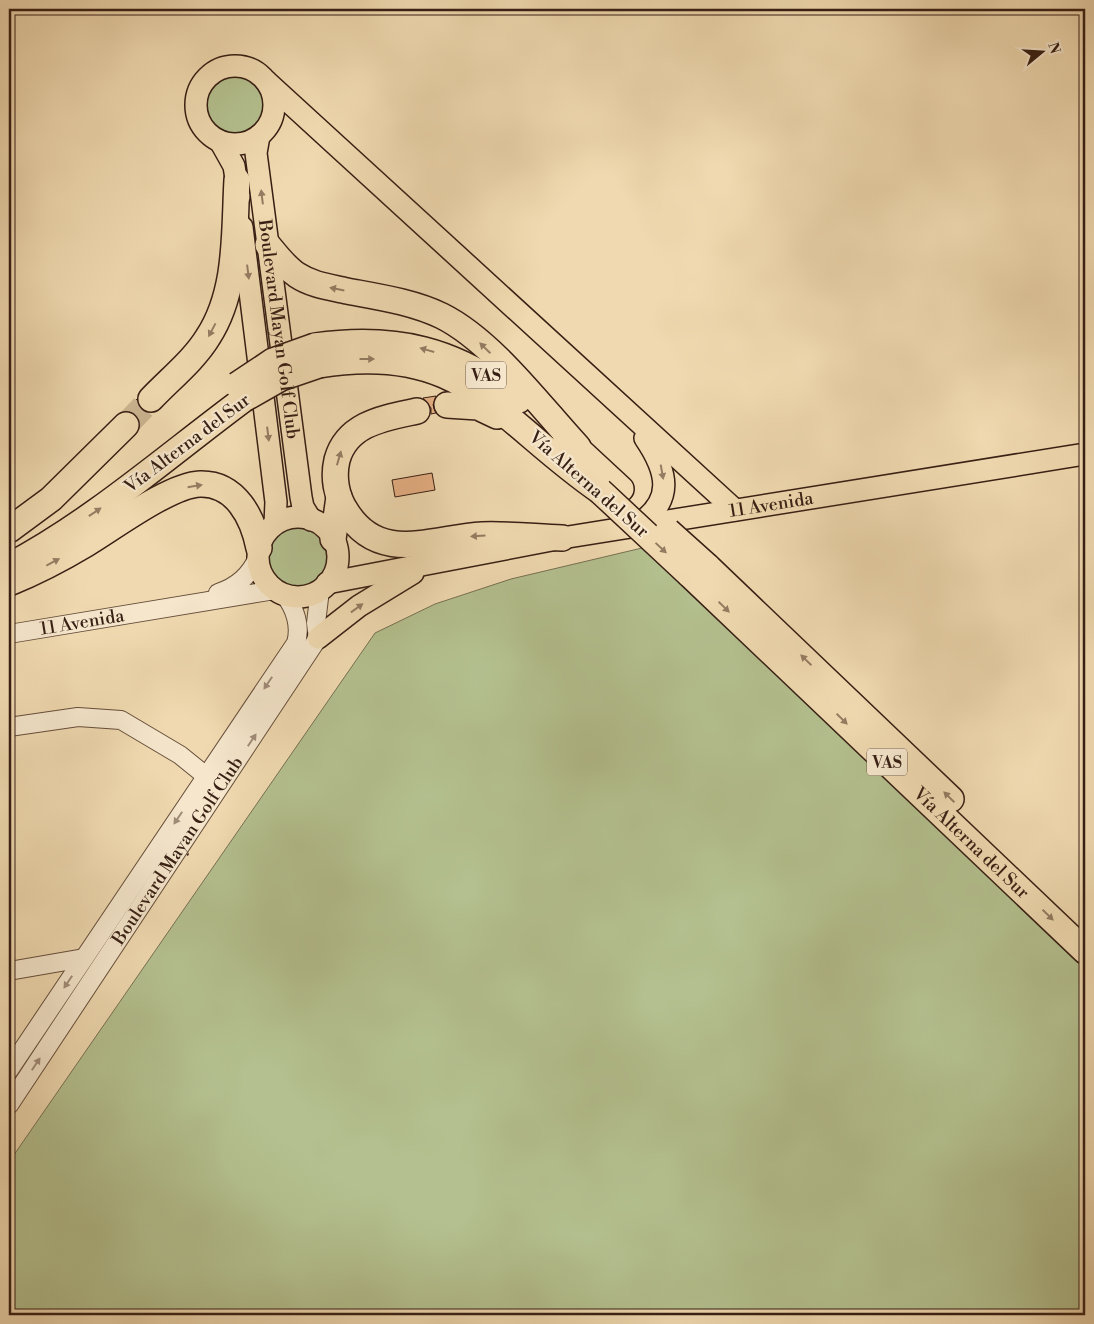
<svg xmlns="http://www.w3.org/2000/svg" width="1094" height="1324" font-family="'Libre Bodoni',serif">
<rect width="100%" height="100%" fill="#f0d9b0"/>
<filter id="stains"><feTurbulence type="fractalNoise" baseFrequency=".004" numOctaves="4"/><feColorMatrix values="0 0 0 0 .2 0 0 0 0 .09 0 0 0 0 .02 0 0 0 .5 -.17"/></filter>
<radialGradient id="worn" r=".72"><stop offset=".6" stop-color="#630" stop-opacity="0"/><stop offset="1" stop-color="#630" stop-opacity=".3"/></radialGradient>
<path fill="#b4c08f" stroke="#767052" d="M203 104a32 32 0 1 1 64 0a32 32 0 1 1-64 0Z
M265 557a32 32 0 1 1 64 0a32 32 0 1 1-64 0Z
M642,548l443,407v360h-1076v-153l366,-529 60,-29 76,-25z"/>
<path fill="#e6af84" stroke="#371f14" d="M436,396l-3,9 3,8 -5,1v-6l-8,-10z
M137,399l4,10 6,4 -7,8 -4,-6 -10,-4z
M432,473l3,17 -40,7 -3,-17z"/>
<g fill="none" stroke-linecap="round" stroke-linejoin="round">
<path stroke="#cbb491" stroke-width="25" stroke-dasharray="25 12" stroke-linecap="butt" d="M126,425l25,-26"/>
<g stroke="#654e3b" stroke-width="20">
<g id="minor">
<path d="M218,593c19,-6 32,-17 40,-36"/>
<path id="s1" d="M9,634l266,-44"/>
<path d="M9,727l69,-10 43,3 59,35 26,21"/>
<path d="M9,971l75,-13"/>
<path d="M9,1070l287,-427c5,-17 -1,-35 -12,-49"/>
<path id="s2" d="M9,1105l309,-467 -2,-15 4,-33"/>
</g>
</g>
<g stroke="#371f14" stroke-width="24">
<g id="major">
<circle cx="235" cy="105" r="39"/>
<path d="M266,81l469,429"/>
<path id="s3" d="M259,136l-3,17 45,344 2,10 8,13"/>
<path d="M220,141l14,25 5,31"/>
<path d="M242,227l34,275 -1,22"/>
<circle cx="298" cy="557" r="40"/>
<path d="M636,526c39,-25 32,-54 9,-88"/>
<path id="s4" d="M327,583l235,-45 523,-84"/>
<path d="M318,638l41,-32 54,-33"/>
</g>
</g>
<g stroke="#371f14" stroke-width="28">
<g id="highway">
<path d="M268,245c9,11 17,22 29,30 15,10 33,12 50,16 32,6 66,11 95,25 50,25 98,90 136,131"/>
<path d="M315,346c80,-11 142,3 204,54"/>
<path d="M319,365c145,-24 177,54 281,126"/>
<path d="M151,399c19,-20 43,-39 57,-62 30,-46 26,-105 29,-157"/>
<path d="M447,405l31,2 19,9"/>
<path d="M417,411c-32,7 -70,12 -80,49 -4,17 -1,36 9,51 33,54 86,27 136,24 26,-1 53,2 80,3"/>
<path d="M566,438l55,51"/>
<path d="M9,530l42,-31 75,-74"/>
<path d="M333,539l6,-42"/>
<path d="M9,566c85,-45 158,-110 235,-167"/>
<path d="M707,566l244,233"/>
<path id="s5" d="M689,574l396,377"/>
<path d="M9,583c27,-11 52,-24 77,-39 27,-16 84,-59 114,-60 36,-1 53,34 59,64"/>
</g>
</g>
<use href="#minor" stroke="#f5e6cc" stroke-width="18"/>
<use href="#major" stroke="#f0d9b0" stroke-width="21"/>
<use href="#highway" stroke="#f0d9b0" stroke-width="25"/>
<g stroke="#371f14" stroke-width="28" stroke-linecap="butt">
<path id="highway-bridge" d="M237,385l36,-24 42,-15
M244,399l37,-21 38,-13
M600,491l89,83
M668,531l39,35"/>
</g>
<use href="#highway-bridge" stroke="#f0d9b0" stroke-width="25"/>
</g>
<defs><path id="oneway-solid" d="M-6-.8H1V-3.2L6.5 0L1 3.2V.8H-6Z" transform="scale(1.25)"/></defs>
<g fill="#947c62">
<use href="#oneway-solid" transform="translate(262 197) rotate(-97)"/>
<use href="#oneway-solid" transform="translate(248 272) rotate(83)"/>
<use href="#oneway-solid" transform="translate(337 289) rotate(-169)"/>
<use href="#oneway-solid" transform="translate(212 330) rotate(118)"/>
<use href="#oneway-solid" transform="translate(485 348) rotate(-136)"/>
<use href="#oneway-solid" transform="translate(427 350) rotate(-164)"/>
<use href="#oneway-solid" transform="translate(367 359)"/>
<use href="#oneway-solid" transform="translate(268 434) rotate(83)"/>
<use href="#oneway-solid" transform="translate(339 458) rotate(-74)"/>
<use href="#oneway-solid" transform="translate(662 472) rotate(80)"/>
<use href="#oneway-solid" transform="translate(195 486) rotate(-9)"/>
<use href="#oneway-solid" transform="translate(95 512) rotate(-34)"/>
<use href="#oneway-solid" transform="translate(478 536) rotate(176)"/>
<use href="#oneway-solid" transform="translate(661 548) rotate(43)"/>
<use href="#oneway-solid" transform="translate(53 562) rotate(-28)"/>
<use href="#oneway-solid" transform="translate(724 607) rotate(44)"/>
<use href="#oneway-solid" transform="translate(357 608) rotate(-36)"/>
<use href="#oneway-solid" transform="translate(806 660) rotate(-136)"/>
<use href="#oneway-solid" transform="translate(842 719) rotate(44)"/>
<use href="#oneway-solid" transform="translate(949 797) rotate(-136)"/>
<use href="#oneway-solid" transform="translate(1048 915) rotate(44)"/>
</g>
<g fill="#a08c79">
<use href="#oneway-solid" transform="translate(268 683) rotate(124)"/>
<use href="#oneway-solid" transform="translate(252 740) rotate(-56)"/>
<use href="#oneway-solid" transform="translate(178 818) rotate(124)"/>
<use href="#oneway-solid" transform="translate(68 982) rotate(124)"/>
<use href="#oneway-solid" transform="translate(36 1064) rotate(-56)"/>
</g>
<g text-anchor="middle" stroke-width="4.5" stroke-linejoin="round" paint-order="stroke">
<g fill="#f5e6cc" stroke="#705b4b" stroke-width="1">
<rect x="466" y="361.5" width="40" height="27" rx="4"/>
<rect x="867" y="748.5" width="40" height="27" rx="4"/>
</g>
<g font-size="16" font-weight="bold" fill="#371f14">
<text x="486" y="381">VAS</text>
<text x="887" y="768">VAS</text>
</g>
<g font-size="18" fill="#371f14" stroke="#f5e6cc">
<text dy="6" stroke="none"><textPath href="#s3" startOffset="195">Boulevard Mayan Golf Club</textPath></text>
<text transform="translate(187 443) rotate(-37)" y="6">Vía Alterna del Sur</text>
<text transform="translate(589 484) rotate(41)" y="6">Vía Alterna del Sur</text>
<text dy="6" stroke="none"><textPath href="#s4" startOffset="451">11 Avenida</textPath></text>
<text dy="6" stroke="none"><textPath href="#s1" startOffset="74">11 Avenida</textPath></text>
<text dy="6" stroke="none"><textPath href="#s5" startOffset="390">Vía Alterna del Sur</textPath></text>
<text dy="6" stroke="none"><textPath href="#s2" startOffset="305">Boulevard Mayan Golf Club</textPath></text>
</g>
</g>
<rect width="1094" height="1324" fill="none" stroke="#f0d9b0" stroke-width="30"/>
<rect x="10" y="10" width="1074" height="1304" fill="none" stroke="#371f14" stroke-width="2.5"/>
<rect x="15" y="15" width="1064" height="1294" fill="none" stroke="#371f14"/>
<g transform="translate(1042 52) rotate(72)" stroke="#f5e6cc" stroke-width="4" paint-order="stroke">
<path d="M0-4L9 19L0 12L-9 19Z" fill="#371f14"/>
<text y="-8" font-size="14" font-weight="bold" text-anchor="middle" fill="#371f14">N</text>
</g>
<rect width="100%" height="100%" filter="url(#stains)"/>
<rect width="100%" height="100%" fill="url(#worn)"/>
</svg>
